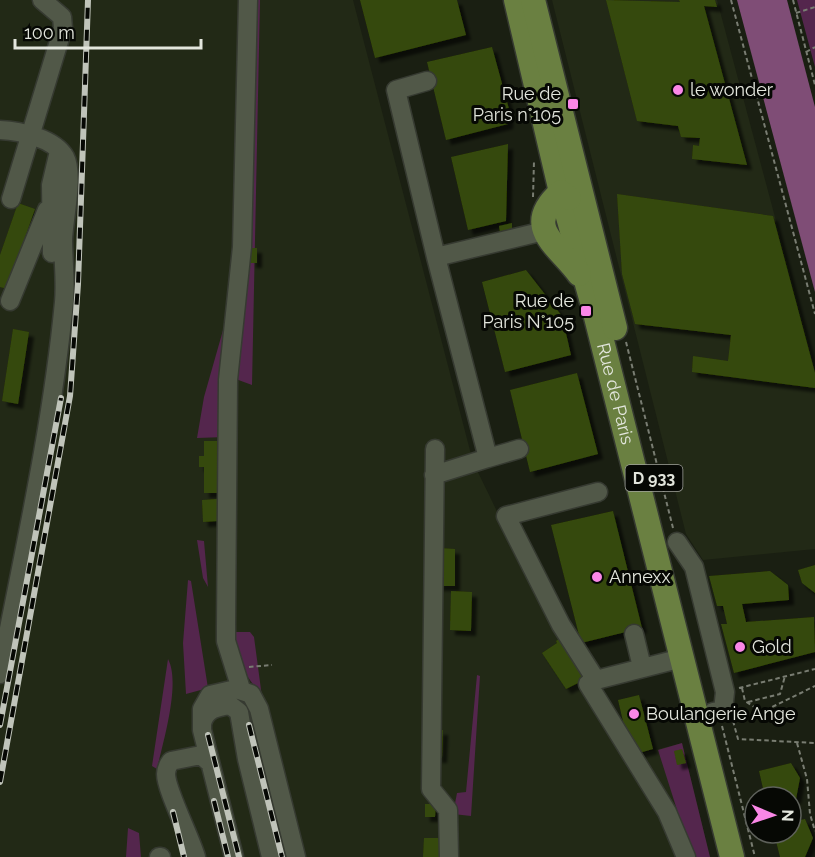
<svg xmlns="http://www.w3.org/2000/svg" width="815" height="857" font-family="Raleway,sans-serif">
<defs>
<filter id="shadow"><feDropShadow dx="5" dy="5" stdDeviation="1.5" flood-color="#0009"/></filter>
</defs>
<rect width="100%" height="100%" fill="#1a1f12"/>
<path fill="#222916" d="M0,0h353l120,462 36,74 131,218 42,-11 28,114h-710z
M552,0h165l98,367v182l-112,11 -17,-26z"/>
<path fill="#54264d" d="M252,0h8l-8,385 -19,-7z
M797,0h18v67z
M237,281l-12,156 -28,1 7,-41z
M197,540l7,1 4,46 -5,-9z
M188,580l3,1 17,107 -22,6 -3,-51z
M231,632h19l4,5 8,60 -17,-24z
M168,659c13,24 -5,83 -11,110l-5,-3z
M477,675l3,1 -9,140 -18,-2 4,-21 9,-1z
M682,743l28,114h-18l-34,-107z
M128,828l11,5 2,24h-15z"/>
<path fill="#7f4d76" d="M737,0h50l28,107v185z"/>
<path fill="#354909" filter="url(#shadow)" d="M360,0h97l9,35 -91,23z
M606,0l74,2 -1,-2h36l2,7 -13,-1 43,159 -55,-6 1,-14 6,1 1,-8 -19,-1 -3,-11 -41,-5z
M492,47l17,62 -1,15 -62,16 -19,-78z
M508,144l-2,77 -38,9 -17,-73z
M617,194l156,22 42,157v15l-123,-16 1,-16 35,5 3,-26 -96,-11 -13,-50z
M18,203l17,6 -28,80 -7,-2v-32z
M512,223v8l-12,2 -1,-7z
M251,248h6v15h-6z
M526,270l36,46 9,39 -66,17 -23,-90z
M13,329l16,3 -11,72 -16,-3z
M577,373l21,81 -68,18 -20,-82z
M204,441h16v52h-16v-26h-5v-11h5z
M217,499l1,22 -15,1 -1,-22z
M613,511l29,117 -61,15 -30,-118z
M439,548l16,1v37h-17z
M815,565v28l-13,-10 -4,-13z
M770,571l18,14 1,15 -47,4 4,18 68,-5 1,35 -81,21 -13,-49h6l-4,-18h-6l-8,-30z
M451,591l21,1 -1,39 -21,-1z
M562,637l26,41 -22,11 -24,-36 15,-10 -1,-2z
M639,695l14,54 -14,4 -13,-19 -8,-34z
M438,730h5l-1,28h-5z
M682,749l4,14 -9,2 -3,-14z
M791,763l9,15 -4,21 -31,-2 -6,-26z
M425,804h11l-1,13h-10z
M805,819l8,19 -8,19h-25l-6,-24h17v-11z
M424,838h17v19h-18z"/>
<g fill="none" stroke-linecap="round" stroke-linejoin="round">
<g stroke="#363a31" stroke-width="21">
<path id="minor" d="M427,81l-31,9 40,167
M0,130c20,1 54,8 65,27 9,17 -1,62 -2,82 0,21 3,42 1,63 -12,125 -40,249 -64,372
M11,199l52,-171 -1,-11 -20,-17
M52,253l-1,-68 8,-34
M10,301l37,-91
M435,449l-4,340 17,21 1,47
M519,449l-31,9 -52,-201 108,-26
M434,475l54,-17
M598,492l-92,24 55,109 35,55 86,-22
M677,542l17,25 31,125 -2,18 -10,2
M634,634l8,33
M588,684l79,128 19,45
M241,689l-15,-48v-16l2,-245 14,-133 6,-247
M202,724c3,-15 15,-17 28,-19l9,7 8,47 24,98
M159,857h2
M196,857c-6,-21 -30,-67 -30,-83 0,-6 2,-9 5,-13l30,-6 9,8
M234,857l-32,-127v-21l8,-14 26,-6 15,5 8,15 37,148"/>
</g>
<g stroke="#363a31" stroke-width="27">
<g id="major">
<path id="s1" d="M516,0l45,192 33,117 138,548"/>
<path d="M533,0l82,328"/>
<path d="M569,198l-8,-6c-40,35 -3,53 18,82"/>
</g>
</g>
<path stroke="#797d72" stroke-width="2" stroke-dasharray="4.5 3" stroke-linecap="butt" d="M731,0l84,314
M793,0l22,85
M796,13l19,-6
M806,52l9,-5
M533,197l1,-36
M626,342l47,186
M249,667l23,-2
M739,688l76,-19
M742,688l3,13 17,11 53,-26
M748,702l32,-8 5,-18
M733,721l5,18 77,4
M722,726l33,131
M797,743l10,36 3,35 5,17"/>
<use href="#minor" stroke="#515848" stroke-width="18"/>
<use href="#major" stroke="#6a8041" stroke-width="24"/>
<g stroke="#c0c4ba" stroke-width="6">
<path id="rail" d="M0,725l61,-327
M249,725l33,132
M208,735l31,122
M0,782l70,-386 8,-112 10,-284
M214,801l14,56
M173,812l11,45"/>
</g>
<use href="#rail" stroke="#060804" stroke-width="4" stroke-dasharray="11" stroke-linecap="butt"/>
</g>
<g fill="#fa87e7" stroke="#060804" stroke-width="2">
<circle cx="678" cy="90" r="6"/>
<rect x="567" y="98" width="12" height="12" rx="3"/>
<rect x="580" y="305" width="12" height="12" rx="3"/>
<circle cx="597" cy="577" r="6"/>
<circle cx="740" cy="647" r="6"/>
<circle cx="634" cy="714" r="6"/>
</g>
<g text-anchor="middle" stroke-width="6" stroke-linejoin="round" paint-order="stroke">
<rect fill="#060804" stroke="#a1a39c" stroke-width="1.5" x="625.5" y="465" width="57" height="26" rx="4.5"/>
<g font-size="16" font-weight="bold" fill="#e3e6dd">
<text x="654" y="484">D 933</text>
</g>
<g font-size="18" fill="#e3e6dd" stroke="#060804" text-anchor="start">
<text x="690" y="96">le wonder</text>
<text x="561" y="100" text-anchor="end">Rue de<tspan x="561" dy="21">Paris n°105</tspan></text>
<text x="574" y="307" text-anchor="end">Rue de<tspan x="574" dy="21">Paris N°105</tspan></text>
<text x="609" y="583">Annexx</text>
<text x="752" y="653">Gold</text>
<text x="646" y="720">Boulangerie Ange</text>
</g>
<g font-size="18" fill="#e3e6dd" stroke="#060804">
<text dy="6" stroke="none"><textPath href="#s1" startOffset="406">Rue de Paris</textPath></text>
</g>
</g>
<g transform="translate(773 815) rotate(92)"><circle r="28" fill="#060804" stroke="#5e615b" stroke-width="1.5"/>
<path d="M0-4.5L10 22L0 15L-10 22Z" fill="#fa87e7"/>
<text y="-9" font-size="16" font-weight="bold" text-anchor="middle" fill="#e3e6dd">N</text>
</g>
<path d="M15 39v9h186v-9" fill="none" stroke="#e3e6dd" stroke-width="3"/>
<text x="24" y="39" font-size="18" fill="#e3e6dd" stroke="#060804" stroke-width="4.5" paint-order="stroke">100 m</text>
</svg>
